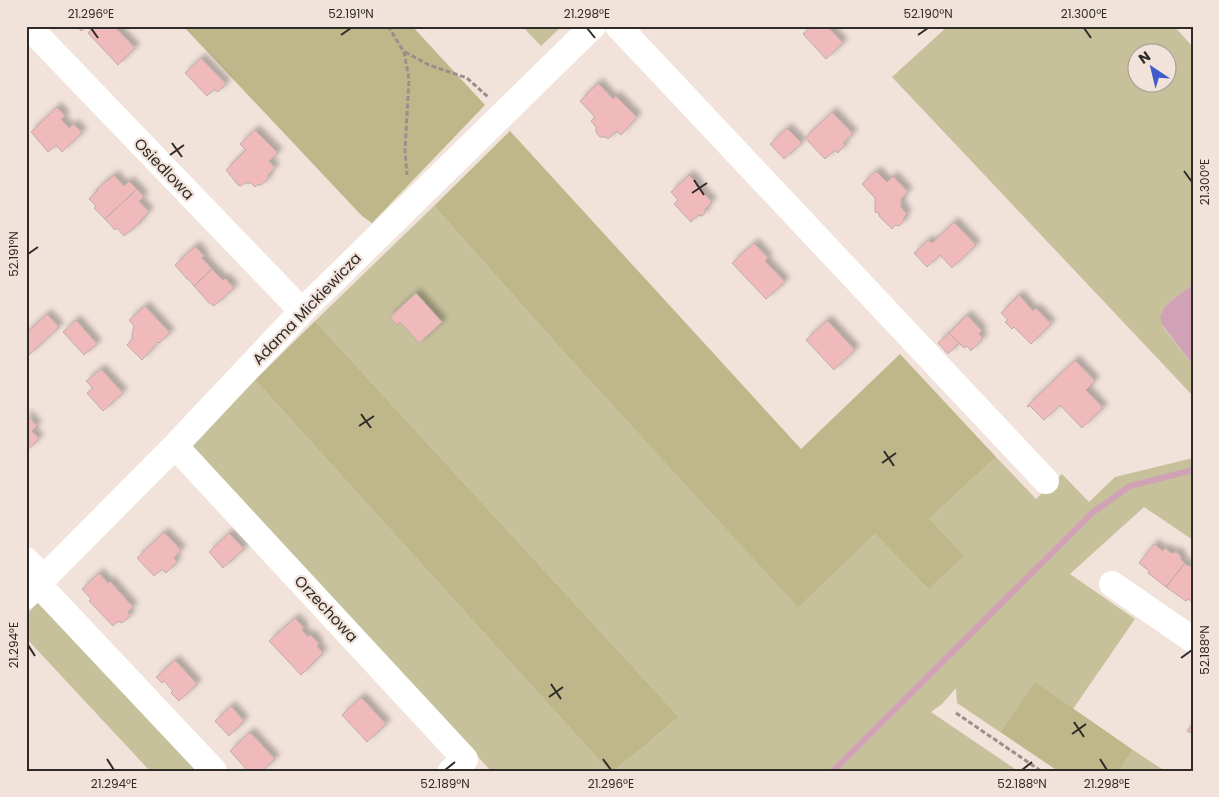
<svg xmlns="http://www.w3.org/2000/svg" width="1219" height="797" font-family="Poppins,sans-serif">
<defs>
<filter id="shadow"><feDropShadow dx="4.5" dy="-4.5" stdDeviation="2.5" flood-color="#0004"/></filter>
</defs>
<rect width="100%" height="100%" fill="#f1e2da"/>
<path fill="#c6c19b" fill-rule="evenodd" d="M522,26h40l-21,20z
M948,26h226l19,21v237l-27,21 -3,22 30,38v31l-301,-319zM1136,52h30v30h-30z
M434,206l137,154 227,246 77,-72 53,55 1,-70 67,-62 40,42 26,-25 27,28 26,-25 78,-19v82l-49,-33 -74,67 65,45 -62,90 -38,-26 -35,49 -43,-29 -1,-15 -14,16 -11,8 87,59h-404l65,-54 -364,-396z
M255,380l354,391h-118l-299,-326z
M42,598l161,173h-53l-124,-133v-23z
M1133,750l32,21h-46z"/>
<path fill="#bdb789" d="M183,26h229l73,79 -113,118 -10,-7z
M510,131l291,318 99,-95 96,103 -67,62 35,37 -36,33 -53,-55 -77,73 -227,-247 -137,-154z
M315,321l364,396 -65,54h-5l-354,-391z
M1035,682l98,68 -14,21h-61l-58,-39z"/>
<path fill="#d1a2b6" d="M1193,284v81l-30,-39 -3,-9 6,-12z"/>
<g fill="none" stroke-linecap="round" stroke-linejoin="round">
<path stroke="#d1a2b6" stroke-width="6" d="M833,771l259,-258 38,-27 63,-16"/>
</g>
<path fill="#f0baba" stroke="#bdacab" filter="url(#shadow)" d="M77,26h10l-6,5z
M94,26h20l21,22 -17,17 -30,-32z
M812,26h15l16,17 -17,16 -23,-25z
M201,58l25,26 -8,8 -4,-3 -7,7 -22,-23z
M598,83l15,16 3,-3 21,21 -16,18 -4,-4 -9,8 -2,-2h-6l-4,-5v-5l-5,-6 4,-4 -15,-16z
M57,107l8,9 -4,3 8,9 5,-4 8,9 -20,19 -6,-7 -8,7 -17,-20z
M832,112l21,22 -10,9 2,2 -7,8 -3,-3 -10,9 -20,-21z
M787,128l15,15 -18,16 -14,-15z
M255,130l23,23 -9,8 6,7 -7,7v4l-7,6h-4l-2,2 -4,-4h-6l-4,3 -3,-1 -12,-15 20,-20 -6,-6z
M876,171l11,11 6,-6 15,16 -7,7v8l6,7 -3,3v4l-5,5 -4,-1 -3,4 -13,-13v-3l-4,-1v-14l-13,-14z
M114,175l10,11 5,-5 8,8 -32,30 -11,-11 2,-2 -7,-7 9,-9 -1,-1z
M689,175l9,9 -2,1 16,17 -7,7v4l-3,3 -4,-1 -7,7 -17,-18 4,-4 -7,-8z
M137,189l7,8 -5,4 10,11 -9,9 1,1 -17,14 -7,-8 -2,2 -10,-11z
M954,222l22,23 -24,23 -12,-13 -13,12 -13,-14 14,-13 4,3z
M754,243l14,15 -3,3 20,21 -19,17 -34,-36z
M195,246l9,10 -2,2 10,11 -18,17 -6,-7h-1l-12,-14z
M212,269l11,11 2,-2 9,10 -20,18 -6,-4 -14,-16z
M416,293l26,29 -23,21 -19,-21 -3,3 -7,-8z
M1019,295l14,16 3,-3 15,16 -20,20 -17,-17 -2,2 -7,-7 3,-2 -7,-7z
M145,306l25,27 -11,10 -1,-1 -16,18 -15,-15 6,-7 -1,-3 2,-9 -5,-6z
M47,314l12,13 -30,28 -3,-3v-19z
M967,315l15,16 -3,3 4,4 -12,13 -4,-5 -3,2 -15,-15z
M76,320l21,24 -13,11 -21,-23z
M827,320l28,30 -21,20 -28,-30z
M949,333l10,10 -11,11 -10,-11z
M1075,360l20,21 -9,9 17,18 -21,20 -22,-23 -16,15 -14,-14 -2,1 -1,-1z
M101,369l22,24 -20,18 -16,-18 6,-5 -7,-7z
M26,414l11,12 -5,5 7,8 -13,12z
M164,532l17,18 -7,8 3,4 -11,11 -4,-4 -8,7 -17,-18z
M229,533l15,16 -21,19 -14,-16z
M1154,544l9,7 2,-3 6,5 5,-1 5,4v4l4,3 -19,24 -18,-14 1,-2 -10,-8z
M1185,563l3,3 5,-1v38l-5,-4 -2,2 -20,-14z
M99,573l9,10 2,-2 23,26 -5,5 2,4 -8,7 -4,-2 -5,5 -24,-25 2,-2 -9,-10z
M295,618l9,10 -2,2 6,7 2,-3 9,10 -2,2 6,7 -22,22 -32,-34z
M175,660l22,24 -18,17 -8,-8 2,-2 -9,-10 -2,2 -6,-6z
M361,697l25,27 -19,18 -25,-27z
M231,706l13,15 -15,15 -14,-15z
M1193,723v11l-6,-3z
M250,732l25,27 -13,12h-14l-18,-20z"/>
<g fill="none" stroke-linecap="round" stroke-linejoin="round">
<path stroke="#9a8f8a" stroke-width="3" stroke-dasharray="5 2.5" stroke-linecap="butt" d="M388,26l16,26 5,27 -4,71 2,25
M405,52l24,13 38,13 21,19
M956,713l85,58"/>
<path stroke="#fff" stroke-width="26" d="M28,26l274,285
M618,26l428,455
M175,446l290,313 -14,12
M26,560l18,19
M38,584l176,187
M1112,584l81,56
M26,596l149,-150 127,-135 291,-285"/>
</g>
<path fill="none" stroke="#302a28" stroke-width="2" d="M91,28l7,10M587,28l8,10M1084,28l7,10M341,35l10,-7M918,35l10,-7M172,143l10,14M170,155l14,-10M1184,171l8,11M694,180l10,15M692,193l15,-10M28,254l10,-7M361,414l10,14M359,426l15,-10M884,451l10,15M882,463l14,-10M28,645l7,11M1181,658l11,-8M551,684l10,15M549,697l14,-10M1074,722l10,15M1072,734l14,-10M107,759l7,11M603,759l8,11M1100,759l7,11M445,770l10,-8M1022,770l10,-8"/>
<g text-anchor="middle" stroke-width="4.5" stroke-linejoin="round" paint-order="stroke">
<g font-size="15" fill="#302a28" stroke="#f1e2da">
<text transform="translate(164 169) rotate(46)" y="5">Osiedlowa</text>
<text transform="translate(307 309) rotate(-46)" y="5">Adama Mickiewicza</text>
<text transform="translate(326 609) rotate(47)" y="5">Orzechowa</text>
</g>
</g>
<rect width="1219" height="797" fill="none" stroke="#f1e2da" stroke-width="55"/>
<g transform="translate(1152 68) rotate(325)"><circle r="24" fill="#f1e2da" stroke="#a49893"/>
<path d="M0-4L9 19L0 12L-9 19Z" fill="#3e5cce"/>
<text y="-8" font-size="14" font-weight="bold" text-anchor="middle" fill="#302a28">N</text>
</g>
<rect x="28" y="28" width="1164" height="742" fill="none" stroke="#302a28" stroke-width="2"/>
<g font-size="12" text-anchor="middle" fill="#302a28">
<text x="91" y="18">21.296°E</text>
<text x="351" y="18">52.191°N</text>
<text x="587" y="18">21.298°E</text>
<text x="928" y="18">52.190°N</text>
<text x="1084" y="18">21.300°E</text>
<text transform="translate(1205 182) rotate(-90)" y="4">21.300°E</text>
<text transform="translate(14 254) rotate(-90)" y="4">52.191°N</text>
<text transform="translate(14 645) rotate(-90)" y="4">21.294°E</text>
<text transform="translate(1205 650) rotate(-90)" y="4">52.188°N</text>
<text x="114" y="788">21.294°E</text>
<text x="445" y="788">52.189°N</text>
<text x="611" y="788">21.296°E</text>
<text x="1022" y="788">52.188°N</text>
<text x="1107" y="788">21.298°E</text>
</g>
</svg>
